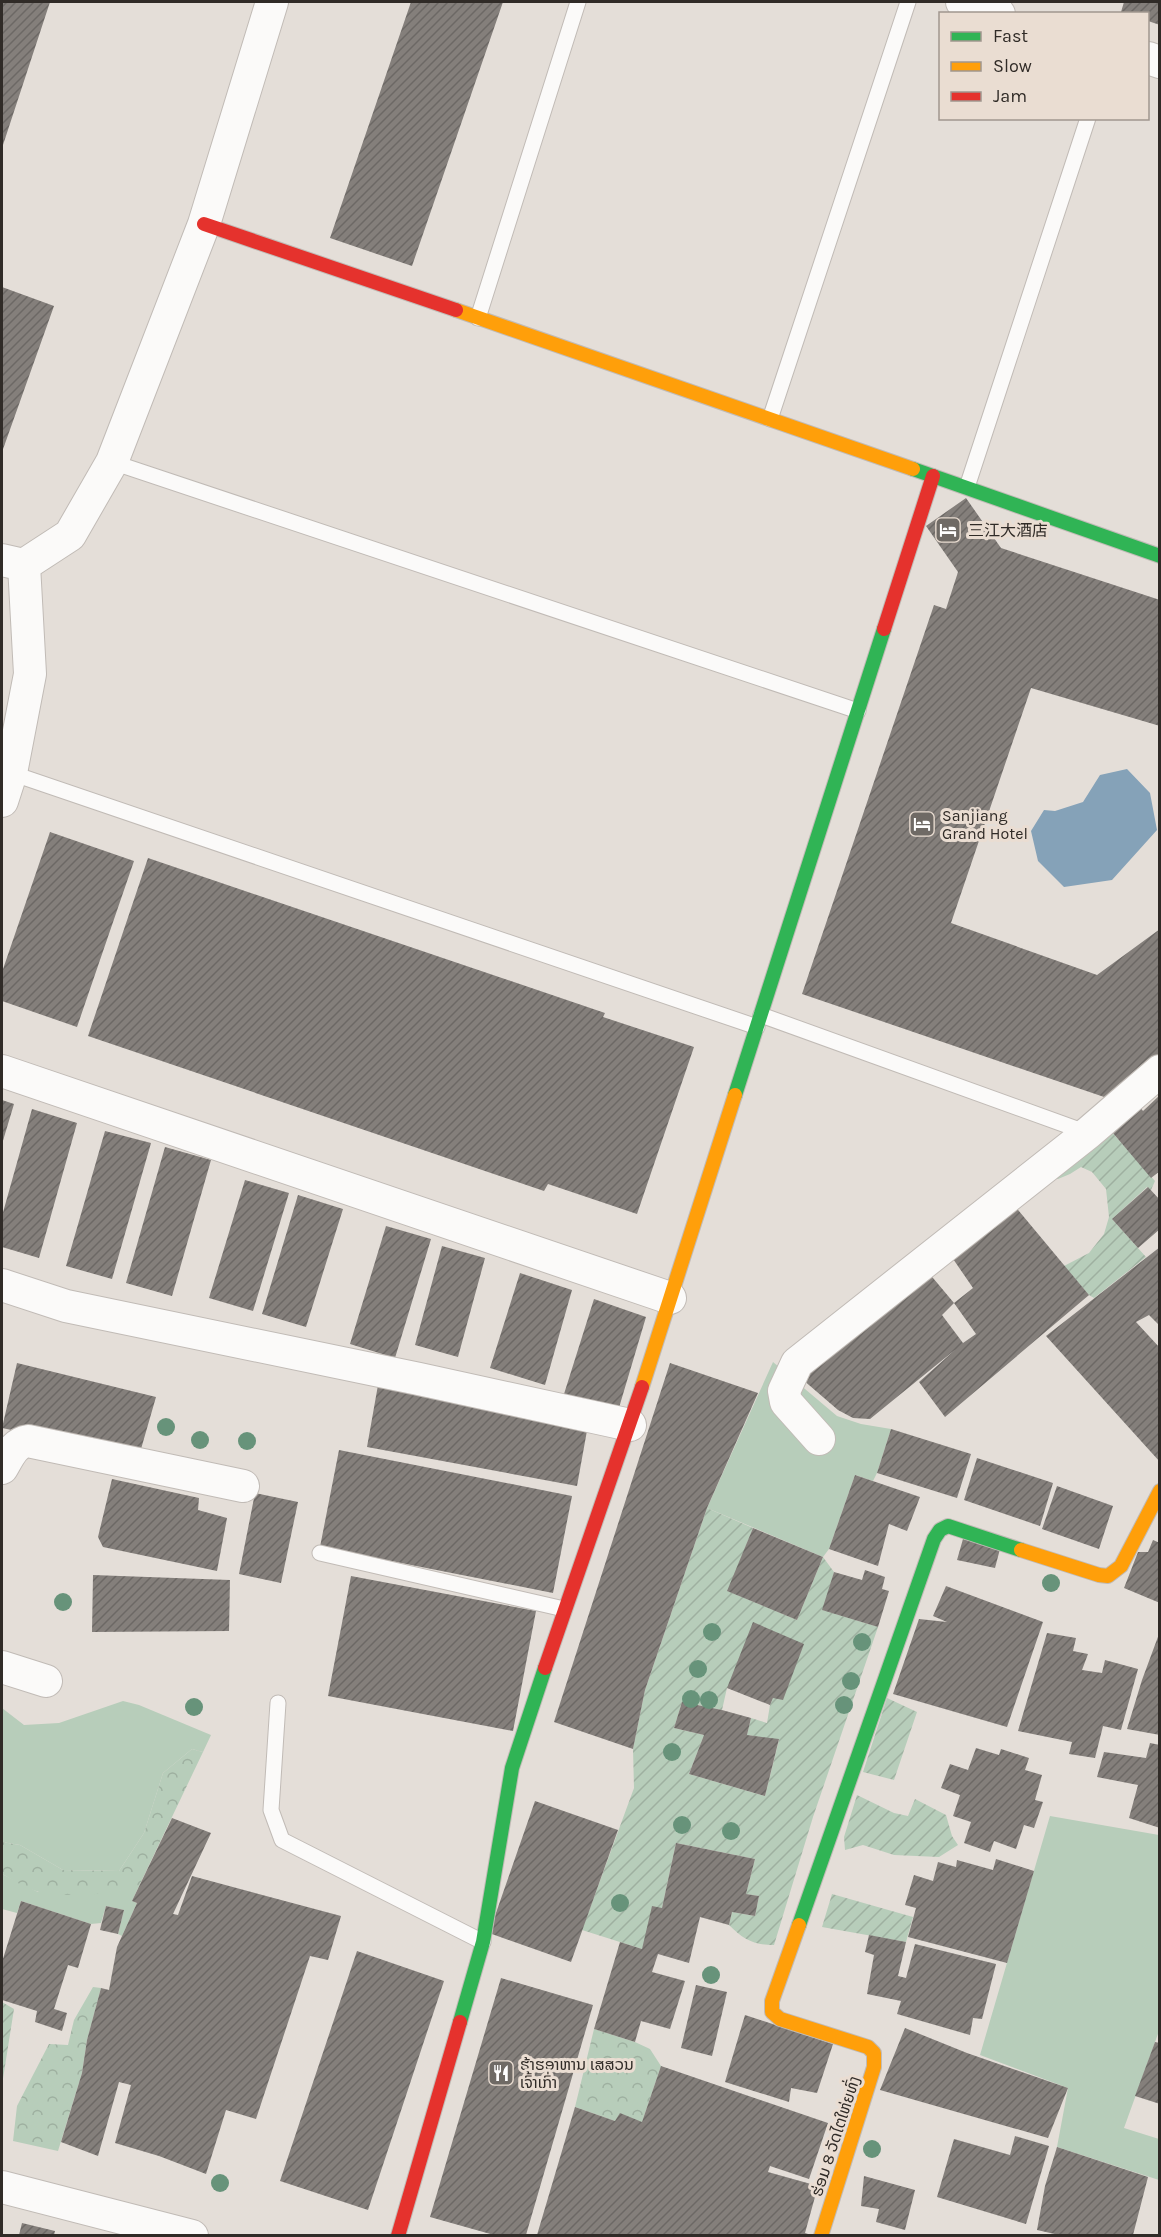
<svg xmlns="http://www.w3.org/2000/svg" width="1161" height="2237" font-family="Karla,'Noto Sans SC','Noto Sans Lao',sans-serif">
<defs>
<pattern id="forest-crowns" width="20" height="18" patternUnits="userSpaceOnUse" patternTransform="scale(1.5)"><rect width="20" height="18" fill="#b7cdba"/><path d="M2 6a3 3 0 1 1 6 0M12 15a3 3 0 1 1 6 0" fill="none" stroke="#9eb0a0"/></pattern>
<pattern id="garden-furrows" width="10" height="10" patternUnits="userSpaceOnUse" patternTransform="scale(1.5)"><rect width="10" height="10" fill="#b7cdba"/><path d="M-1 1l2-2M0 10L10 0M9 11l2-2" fill="none" stroke="#9eb0a0"/></pattern>
<pattern id="building-hatch" width="6" height="6" patternUnits="userSpaceOnUse" patternTransform="scale(1.5)"><rect width="6" height="6" fill="#847f7b"/><path d="M-1 1l2-2M0 6l6-6M5 7l2-2" fill="none" stroke="#6c6865"/></pattern>
</defs>
<rect width="100%" height="100%" fill="#e4ded8"/>
<path fill="#b7cdba" d="M773,1362l64,54 24,8 30,5 -14,44 -4,8 -18,-6 -26,74 -6,8 -116,-49z
M123,1701l16,4 72,30 -8,17 -11,-3 -29,24 -19,60 -25,38 -56,-1 -43,-25 -18,-3v-134l22,17 35,-2z
M1050,1816l109,19v196l-35,97 35,11v41l-102,-33 11,-59 -88,-33z
M2,1874l36,18 102,-8 -8,17 5,2 -15,33 -4,-2 6,-24 -18,-4 -5,17 -10,1 -70,-23 -4,12 -15,-4z"/>
<path fill="url(#forest-crowns)" d="M192,1749l11,3 -63,132c-20,12 -77,13 -101,8 -12,-3 -26,-12 -37,-18v-32l18,3 43,25 56,1 25,-38 19,-60z
M93,1987l8,1 -14,52 -5,33 -24,78 -45,-10 4,-35 32,-62 19,1 6,-25z
M594,2029l41,13 15,7 11,17 -19,56 -27,-1 -40,-14z"/>
<path fill="url(#garden-furrows)" fill-rule="evenodd" d="M1110,1130l45,51 -4,9 -4,-3 -35,32 34,38 -52,41 -5,-3 -25,-29 25,-13 15,-19 5,-17 -3,-28 -14,-17 -11,-5 -11,7 -12,5 -9,-6z
M707,1508l46,20 -25,63 69,29 26,-63 11,15 -11,38 55,17 -65,190 -39,128c-20,0 -30,-5 -45,-20l3,-13 23,4 4,-20 -13,-2 9,-35 -79,-16 -14,65 -20,41 -60,-19 52,-142 -1,-39 12,-59zM727,1688l46,10 -3,7 -3,18 -16,-5 -4,17 32,5 -14,56 -76,-22 15,-39 -30,-7 8,-26 40,8z
M887,1698l30,14 -23,68 -31,-8z
M857,1795l37,18 14,3 7,-17 31,16 6,21 6,9 -19,12 -45,-2 -31,-10 -18,5 -1,-13z
M832,1894l81,23 -7,25 -84,-15z
M2,2002l12,7 -12,76z"/>
<path fill="#85a2b8" d="M1127,769l23,24 7,37 -45,50 -48,7 -26,-26 -7,-30 13,-21 11,1 28,-9 17,-27z"/>
<path fill="url(#building-hatch)" fill-rule="evenodd" d="M2,2h48l-48,146z
M411,2h92l-91,264 -82,-28z
M1124,2h36v23l-12,-4v-7l-27,-2z
M2,287l52,19 -52,146z
M966,498l35,50 159,52v126l-129,-38 -80,235 146,52 63,-46v127l-50,43 -308,-105 132,-389 12,4 12,-37 -32,-46z
M50,832l84,29 -57,166 -75,-26v-29z
M148,858l457,155 -2,4 91,30 -57,167 -89,-30 -4,7 -456,-155z
M1160,1095v76l-9,7 -44,-52 29,-24 7,9z
M2,1100l12,4 -12,40z
M32,1109l45,14 -38,135 -37,-11v-31z
M105,1131l46,12 -39,136 -46,-13z
M165,1147l46,13 -39,136 -46,-13z
M245,1180l44,13 -36,118 -44,-13z
M1148,1187l12,13v29l-22,19 -26,-29z
M298,1195l45,14 -37,118 -44,-13z
M1013,1204l76,91 -144,122 -26,-35 37,-33 -86,70 -17,-1 -15,-8 -36,-31 126,-107 26,31 19,-15 -24,-35zM954,1303l22,31 -13,9 -21,-28z
M386,1226l45,13 -36,119 -45,-14z
M442,1246l43,12 -27,99 -43,-12z
M1160,1247v79l-11,-11 -13,7 24,26v114l-114,-126z
M520,1273l52,17 -27,95 -55,-17z
M594,1299l52,18 -28,94 -54,-17z
M17,1363l139,34 -17,59 -137,-28z
M670,1363l88,30 -51,115 -62,182 -12,59 -79,-27z
M378,1385l210,40 -11,61 -210,-39z
M891,1429l80,25 -14,44 -80,-25z
M339,1450l233,46 -19,97 -233,-46z
M977,1458l76,25 -13,43 -76,-26z
M855,1475l65,22 -13,34 -18,-7 -11,42 -49,-17z
M112,1479l87,19 -1,12 29,8 -10,53 -114,-24 -5,-10z
M1057,1486l56,20 -14,43 -57,-20z
M255,1493l43,9 -17,81 -42,-9z
M753,1528l70,29 -26,63 -70,-29z
M963,1539l37,10 -5,19 -38,-8z
M1153,1540l7,3v60l-36,-15 14,-36h10z
M865,1570l20,7 -3,12 7,2 -11,36 -56,-17 12,-38 28,8z
M93,1575l137,5 -1,51 -137,1z
M351,1576l185,35 -23,120 -185,-35z
M946,1586l97,36 -36,105 -114,-33 26,-75 28,3 -14,-6z
M753,1622l51,22 -21,56 -10,-2 -3,7 -43,-17z
M1047,1633l29,5 -3,13 15,3 -6,16 20,3 3,-13 33,9 -17,61 -18,-4 -8,32 -26,-4 3,-12 -54,-11z
M1159,1634h1v101l-33,-6 15,-49z
M682,1702l40,8 29,8 -4,17 32,4 -14,57 -76,-22 15,-39 -30,-7z
M1150,1743l10,2v83l-31,-10 9,-33 -41,-8 7,-25 42,6z
M976,1748l23,7 2,-6 28,9 -4,12 17,5 -7,25 8,2 -9,26 -10,-3 -8,24 -22,-8 -4,11 -26,-9 7,-21 -18,-6 7,-21 -19,-7 9,-24 18,6z
M535,1801l83,29 -47,132 -82,-29z
M172,1818l39,15 -38,81 5,1 14,-39 149,40 -13,44 -18,-4 -54,163 -30,-9 -20,64 -47,-18 -44,-13 16,-58 -12,-3 -21,74 -37,-14 21,-69 5,-33 14,-52 8,2 8,-43 20,-44 -5,-2z
M676,1843l79,16 -9,35 13,2 -4,20 -23,-4 -3,13 -29,-8 -11,46 -31,-9 -6,18 33,9 -15,48 -29,-8 -6,21 -41,-13 26,-87 22,7 10,-43 10,2z
M996,1859l38,12 -27,92 -99,-26 8,-29 -11,-3 9,-30 19,6 5,-19 18,5 1,-7 36,10z
M21,1901l70,23 -13,44 -10,-3 -14,44 13,4 -5,18 -27,-9 2,-11 -35,-11v-38z
M106,1906l18,4 -6,24 -18,-4z
M869,1935l37,7 -8,34 8,2 9,-34 81,20 -14,55 -9,-1 -3,17 -73,-21 4,-13 -34,-7 7,-39 -9,-3z
M357,1951l87,30 -76,229 -88,-29z
M501,1978l92,27 -67,230h-32l-64,-18z
M696,1985l31,7 -15,64 -31,-8z
M745,2015l88,29 -16,49 -26,-5 -2,14 -64,-20z
M905,2028l62,25 101,35 -20,50 -168,-48z
M1155,2042l5,1v61l-25,-8z
M661,2066l167,57 -19,56 -39,-13 -2,6 50,14 -13,47 6,2h-274l38,-128 40,14 5,-8 22,9z
M1015,2136l34,10 -23,78 -89,-27 17,-58 56,16z
M1057,2147l91,30 -15,58h-74l-22,-5 8,-44z
M864,2176l51,14 -10,40 -29,-8 3,-13 -18,-3z
M22,2223l33,8 -1,4h-35z"/>
<g fill="none" stroke-linecap="round" stroke-linejoin="round">
<g stroke="#c1bbb6" stroke-width="17">
<path id="lane" d="M478,318l100,-316
M770,419l138,-417
M112,462l746,249
M967,487l121,-369
M11,773l746,254
M761,1015l327,118
M320,1553l244,56
M278,1703l-7,107 11,30 201,102"/>
</g>
<g stroke="#c1bbb6" stroke-width="34">
<path id="street" d="M962,2l37,12
M1148,58l12,4
M2,560l22,5 46,-30 42,-73 92,-238 68,-222
M2,801l9,-28 19,-99 -6,-109
M2,1071l668,227
M2,1285l64,21 353,73 211,46
M819,1439l-33,-37 -2,-11 13,-28 291,-230 72,-62
M2,1468c7,-12 12,-25 26,-27l215,45
M2,1667l44,14
M2,2187l190,49"/>
</g>
<g stroke="#c1bbb6" stroke-width="16">
<path id="fast" d="M913,469l247,87
M735,1095l149,-466
M799,1925l135,-386 6,-9 8,-4 73,24
M460,2022l23,-80 29,-174 33,-100"/>
</g>
<g stroke="#c1bbb6" stroke-width="16">
<path id="slow" d="M456,310l457,159
M642,1387l93,-292
M1021,1550l78,25 9,1 13,-10 39,-75
M799,1925l-27,76v11l8,7 88,28 6,6v14l-53,169"/>
</g>
<g stroke="#c1bbb6" stroke-width="16">
<path id="jam" d="M204,224l252,86
M884,629l49,-153
M545,1668l97,-281
M398,2236l62,-214"/>
</g>
<use href="#lane" stroke="#fbfaf9" stroke-width="15"/>
<use href="#street" stroke="#fbfaf9" stroke-width="32"/>
<use href="#fast" stroke="#30b455" stroke-width="14"/>
<use href="#slow" stroke="#ff9f0a" stroke-width="14"/>
<use href="#jam" stroke="#e5322d" stroke-width="14"/>
</g>
<g fill="#67937a">
<circle cx="166" cy="1427" r="9"/>
<circle cx="200" cy="1440" r="9"/>
<circle cx="247" cy="1441" r="9"/>
<circle cx="1051" cy="1583" r="9"/>
<circle cx="63" cy="1602" r="9"/>
<circle cx="712" cy="1632" r="9"/>
<circle cx="862" cy="1642" r="9"/>
<circle cx="698" cy="1669" r="9"/>
<circle cx="851" cy="1681" r="9"/>
<circle cx="691" cy="1699" r="9"/>
<circle cx="709" cy="1700" r="9"/>
<circle cx="844" cy="1705" r="9"/>
<circle cx="194" cy="1707" r="9"/>
<circle cx="672" cy="1752" r="9"/>
<circle cx="682" cy="1825" r="9"/>
<circle cx="731" cy="1831" r="9"/>
<circle cx="620" cy="1903" r="9"/>
<circle cx="711" cy="1975" r="9"/>
<circle cx="872" cy="2149" r="9"/>
<circle cx="220" cy="2183" r="9"/>
</g>
<defs>
<g id="hotel-square" transform="scale(1.35)"><rect x="-9" y="-9" width="18" height="18" rx="4" fill="#6f6a65" stroke="#eaddd2"/><path d="M-6-4.5h1.5V1H6V5H4.5V3h-9V5H-6ZM-4 0a1.8 1.8 0 1 1 3.6 0ZM.5 0V-2.5h3Q6-2.5 6 0Z" fill="#fff"/></g>
<g id="restaurant-square" transform="scale(1.35)"><rect x="-9" y="-9" width="18" height="18" rx="4" fill="#6f6a65" stroke="#eaddd2"/><path d="M-5-6h1v4h1v-4h1v4h1v-4h1v5L-1.5 .5V6h-2V.5L-5-1ZM5-6V6H3V1.5H1.5Q1.5-4 5-6Z" fill="#fff"/></g>
</defs>
<g fill-rule="evenodd">
<use href="#hotel-square" x="948" y="530"/>
<use href="#hotel-square" x="922" y="824"/>
<use href="#restaurant-square" x="501" y="2073"/>
</g>
<g text-anchor="middle" stroke-width="6" stroke-linejoin="round" paint-order="stroke">
<g font-size="16" fill="#302b27" stroke="#eaddd2" text-anchor="start">
<text x="968" y="536">三江大酒店</text>
<text x="942" y="821">Sanjiang<tspan x="942" dy="18">Grand Hotel</tspan></text>
<text x="520" y="2070">ຮ້າຮອາຫານ ເສສວນ<tspan x="520" dy="18">ເຈົ້າເກົ່າ</tspan></text>
</g>
<g font-size="16" fill="#302b27" stroke="#eaddd2">
<text transform="translate(835 2136) rotate(-72)" y="6">ຮ່ອມ 8 ວັດໄຕໃຫ່ຍທົ່ງ</text>
</g>
</g>
<rect width="1161" height="2237" fill="none" stroke="#302b27" stroke-width="6"/>
<rect x="939" y="12" width="210" height="108" fill="#eaddd2" stroke="#a0968e" stroke-width="1.5"/>
<rect x="951" y="32" width="30" height="9" fill="#30b455" stroke="#a0968e" stroke-width="1.5"/>
<text x="993" y="42" font-size="18" fill="#302b27">Fast</text>
<rect x="951" y="62" width="30" height="9" fill="#ff9f0a" stroke="#a0968e" stroke-width="1.5"/>
<text x="993" y="72" font-size="18" fill="#302b27">Slow</text>
<rect x="951" y="92" width="30" height="9" fill="#e5322d" stroke="#a0968e" stroke-width="1.5"/>
<text x="993" y="102" font-size="18" fill="#302b27">Jam</text>
</svg>
